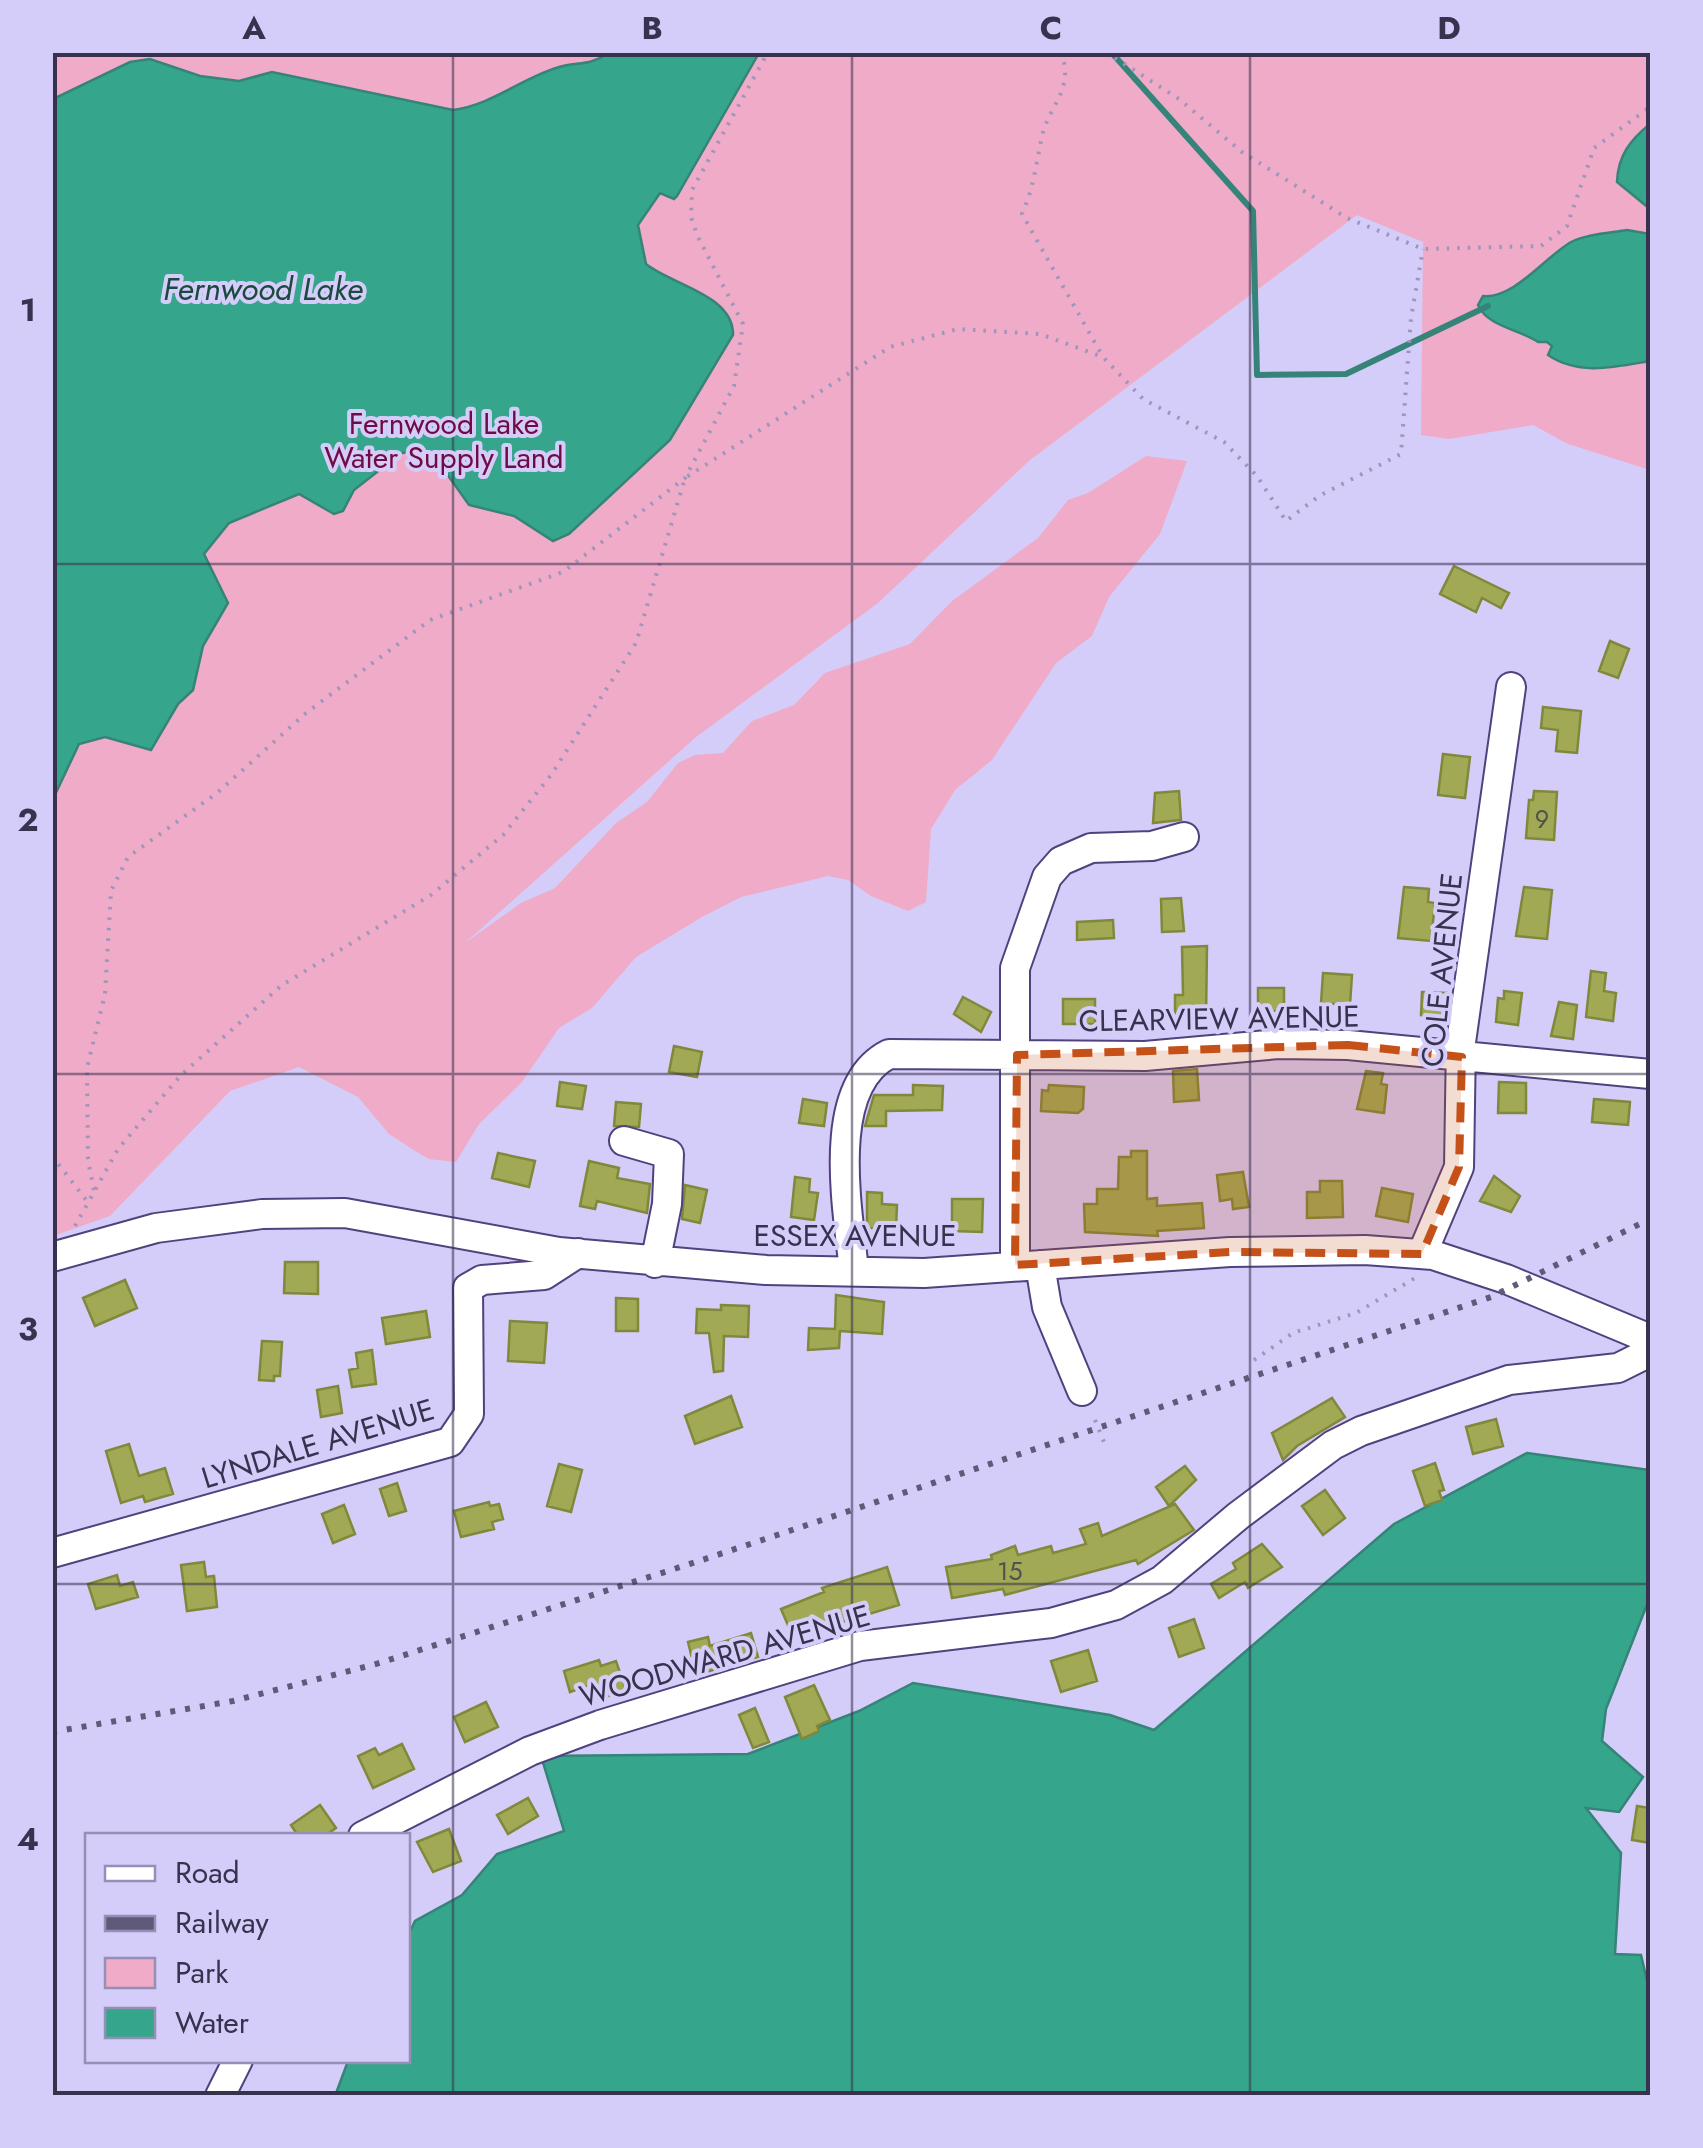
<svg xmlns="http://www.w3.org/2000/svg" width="1703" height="2148" font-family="Jost,sans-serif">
<rect width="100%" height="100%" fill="#d5cdf9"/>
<path fill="#efabc7" d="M52,53h1598v417l-82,-26 -35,-19 -84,14 -28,-4 2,-193 -66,-27 -327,245 -152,143 -182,134 -231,206 56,-40 34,-15 61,-65 31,-21 31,-39 17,-8 28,-2 29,-32 42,-16 31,-32 85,-29 42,-43 86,-63 30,-38 20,-7 58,-37 41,5 -27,73 -51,63 -17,39 -36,27 -64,97 -37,30 -24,39 -5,73 -18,9 -37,-15 -23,-16 -20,-4 -87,21 -39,20 -66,40 -44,51 -33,20 -37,54 -43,42 -23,38 -27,-3 -17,-10 -23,-15 -31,-37 -59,-30 -69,24 -120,125 -57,20z"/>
<path fill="#35a68b" stroke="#368379" stroke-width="2.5" d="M608,53h151l-82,143 -3,3 -14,-6 -22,32 8,39c26,21 88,31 87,71l-63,105 -101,94 -16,7 -39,-25 -45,-11 -22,-31 -30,-26 -17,6 -46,36 -11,21 -9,3 -35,-20 -70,29 -25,31 24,49 -25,43 -10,44 -15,14 -27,46 -46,-13 -26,7 -26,55v-700l77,-37 20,-3 50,17 39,5 33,-9 181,38c38,-5 68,-31 103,-42 20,-7 33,-1 52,-15z
M1650,124v85l-33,-27c1,-26 13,-42 33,-58z
M1627,230l23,4v127c-35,6 -71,15 -102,-6l4,-9 -5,-4h-9c-19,-13 -50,-15 -60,-37l5,-9c31,3 62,-39 88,-54 16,-8 38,-9 56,-12z
M1527,1453l123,17v127l-44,112 -4,32 41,36 -24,35 -33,-4 35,45 -6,101 26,1 9,39v101l-1315,1 13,-35 60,-1v-124l7,-15 47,-26 35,-41 67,-23 -23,-75 207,-2 111,-43 54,-28 197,32 44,15 240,-206z"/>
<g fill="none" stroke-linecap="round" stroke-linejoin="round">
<path stroke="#368379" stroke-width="6" d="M1111,52l142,159 4,164 89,-1 142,-68"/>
</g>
<path fill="#a1a954" stroke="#81883c" stroke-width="2.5" d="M1454,566l55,27 -8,15 -19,-10 -6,14 -36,-18z
M1610,641l19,8 -11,29 -19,-7z
M1543,707l38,4 -4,42 -21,-2 2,-21 -17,-2z
M1443,754l27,3 -5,41 -27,-3z
M1179,791l2,29 -28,3 2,-30z
M1534,791l23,1 -3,48 -28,-2 3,-38h4z
M1404,887l25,2 -1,13 7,1 -4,38 -33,-3z
M1524,887l28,3 -5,49 -31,-3z
M1181,898l3,33 -22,1 -1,-33z
M1113,920l1,18 -37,2v-18z
M1207,946l-1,75h-31v-26h8l-1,-48z
M1591,971l15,2 -2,18 12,2 -3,28 -27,-4z
M1323,973l29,2 -2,30 -29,-2z
M1258,988h26v23h-26z
M1504,991l18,2 -4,32 -22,-3 2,-24 6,1z
M1422,992l24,1 -2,24 -23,-2z
M963,997l28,15 -10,20 -27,-18z
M1063,999h32v25h-32z
M1559,1002l18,3 -4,34 -22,-3z
M674,1046l28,6 -5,25 -28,-5z
M1197,1069l2,31 -25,2 -1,-31z
M1366,1071l17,2 -2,11 6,1 -3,28 -27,-4z
M560,1082l26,4 -4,23 -25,-3z
M1499,1082l27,1v30h-28z
M913,1085l30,1 -1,24 -56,1v15h-21l9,-31h39z
M1049,1085l35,2 -1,22 -5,4 -37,-2 1,-21 6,1z
M803,1099l24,4 -3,23 -25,-3z
M1594,1099l36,3 -2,23 -36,-3z
M616,1102l25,2 -2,23 -25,-1z
M1131,1151h16v48l10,-1v8l45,-3 2,25 -47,3 1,5 -73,-4 -1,-28h13v-15h21l1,-32h12z
M498,1153l37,8 -6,26 -37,-9z
M589,1161l30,7 -2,10 33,6 -3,29 -50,-12 -2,8 -15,-3z
M1243,1172l6,35 -16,2 -1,-10 -12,2 -3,-26z
M1494,1176l26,20 -9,16 -31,-11z
M795,1177l15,2 -1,13 9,1 -4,27 -23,-3z
M1320,1181h22l1,36 -36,1v-26h13z
M685,1185l22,5 -7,33 -18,-4z
M1382,1188l31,6 -5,28 -32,-6z
M867,1192l15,1v11l15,1 -1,24 -29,-1z
M952,1199h31l-1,33 -30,-1z
M285,1262h33v32l-34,-1z
M125,1280l12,28 -42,18 -12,-28z
M836,1295l48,7 -2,32 -42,-3 -1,17 -31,2 1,-22 26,1z
M616,1298l22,1v32h-22z
M721,1305l28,1 -1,31 -24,-1 -1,35 -9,1 -5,-39h-13l1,-24 24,1z
M426,1311l4,26 -44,7 -4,-26z
M510,1321l37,2 -3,40 -36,-2z
M262,1341l20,1 -2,34h-6v5l-15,-1z
M372,1350l4,34 -24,3 -3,-17 9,-2 -2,-15z
M338,1386l4,27 -21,4 -4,-27z
M731,1396l11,31 -47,17 -10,-28z
M1332,1398l13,19 -48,29 -14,14 -11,-27z
M1496,1419l7,27 -30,8 -7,-27z
M129,1444l10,32 26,-8 8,26 -28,8 -2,-6 -22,7 -15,-52z
M1435,1463l9,27 -5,1 3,9 -17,6 -12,-35z
M559,1464l23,6 -11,42 -24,-6z
M1185,1466l11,14 -27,26 -13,-19z
M397,1483l9,28 -17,5 -9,-27z
M1325,1490l20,28 -22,17 -21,-29z
M489,1502l1,4 9,-2 4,15 -11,3 2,7 -33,8 -7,-26z
M1175,1504l19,26 -56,34 -2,-4 -131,35 -2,-6 -51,9 -6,-31 46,-8 -1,-4 24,-9 3,9 33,-9 2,7 33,-9 -6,-15 18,-6 4,13z
M344,1505l11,29 -22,9 -11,-29z
M1262,1544l20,23 -34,21 -3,-6 -26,16 -8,-14 25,-15 -3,-6z
M204,1562l2,15 8,-1 3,31 -30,4 -6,-46z
M887,1567l12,38 -106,32 -12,-28 43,-17 -2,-4z
M117,1575l3,11 13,-4 5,15 -42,12 -8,-25z
M1194,1619l10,29 -25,9 -10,-29z
M751,1633l7,24 -62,18 -8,-33 20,-5 2,9z
M1088,1650l9,31 -36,11 -10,-31z
M599,1660l2,6 15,-5 10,29 -26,9 -5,-16 -25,9 -6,-21z
M814,1685l16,35 -13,6 2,5 -17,8 -17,-42z
M486,1702l12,25 -33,15 -11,-25z
M755,1708l14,34 -16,6 -14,-33z
M402,1744l12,25 -41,19 -15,-32 17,-8 4,7z
M528,1798l10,18 -30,18 -11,-19z
M320,1805l16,23 -11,8h-27l-7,-11z
M1637,1806l13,2v35l-18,-3z
M449,1829l12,32 -28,11 -16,-30z"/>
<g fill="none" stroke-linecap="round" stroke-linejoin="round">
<g stroke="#51417e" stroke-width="32">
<path id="minor" d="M624,1141l45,13 -2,50 -12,59
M1422,1254l37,-87 2,-125 50,-355
M52,1257l104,-29 106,-14 83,-1 214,39 207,18 158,3 306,-21 135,-2 68,5 73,24 144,60
M1015,1265v-297l32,-91 14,-16 30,-13 61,-2 32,-9
M1040,1265l7,42 35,84
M854,1271c-6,-61 -30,-184 35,-217l256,2 134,-12 69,1 302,29
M52,1553l398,-111 19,-28 -1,-126 14,-8 62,-5 34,-22
M363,1836l167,-85 70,-26 260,-79 191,-23 65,-18 46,-25 76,-64 95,-71 28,-14 148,-51 109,-12 22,-11 10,-13
M220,2096l18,-36"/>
</g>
<path stroke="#9d95bc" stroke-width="4" stroke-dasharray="2.5 8" stroke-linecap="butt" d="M1061,52c14,38 -12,53 -19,84 -6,28 -8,51 -20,78l81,143
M1106,52l73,47 63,53 105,66 76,31 118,-3 26,-20 27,-78 56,-41
M52,1156l35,45
M94,1190l-6,-29 -1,-93 18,-74 6,-103 17,-34 89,-64 89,-80 124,-93 133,-48 122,-94 49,-92 9,-62 -46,-89 -6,-18 1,-27 76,-138
M75,1226l43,-77 63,-74 101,-90 149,-90 72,-60 48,-60 85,-132 49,-165 205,-131 68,-18 82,5 63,23 40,42 81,43 33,34 29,45 33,-25 82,-42 10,-136 12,-69
M1254,1360l39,-27 63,-20 59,-35
M1095,1420l9,22"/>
<use href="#minor" stroke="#fff" stroke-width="28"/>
<path stroke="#605a7a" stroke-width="6" stroke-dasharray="5 10" stroke-linecap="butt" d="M52,1732l181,-31 143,-37 320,-102 795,-265 159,-78"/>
</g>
<path fill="#c55119" fill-opacity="0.2" stroke="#c55119" stroke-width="8" stroke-dasharray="20 12" stroke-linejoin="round" d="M1348,1045l114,12 -3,110 -37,87 -192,-2 -215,13 2,-210z"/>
<path fill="none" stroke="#38324f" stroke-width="2.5" stroke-opacity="0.55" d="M453,52v2044M852,52v2044M1250,52v2044M52,564h1598M52,1074h1598M52,1584h1598"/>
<g text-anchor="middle" stroke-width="8" stroke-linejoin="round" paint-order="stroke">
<g font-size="25" fill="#525050">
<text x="1542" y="828">9</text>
<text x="1010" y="1580">15</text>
</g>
<g font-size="30" fill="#700c44" stroke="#d5cdf9">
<text x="444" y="434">Fernwood Lake<tspan x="444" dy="34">Water Supply Land</tspan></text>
</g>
<g font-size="30" fill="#38324f" stroke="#d5cdf9">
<text transform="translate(1442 970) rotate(-84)" y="10">COLE AVENUE</text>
<text transform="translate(1219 1019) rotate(-1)" y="10">CLEARVIEW AVENUE</text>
<text x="855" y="1246">ESSEX AVENUE</text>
<text transform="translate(318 1444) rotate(-17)" y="10">LYNDALE AVENUE</text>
<text transform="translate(725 1656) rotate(-16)" y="10">WOODWARD AVENUE</text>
</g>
<g font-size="32" font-style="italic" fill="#1b4a3e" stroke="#d5cdf9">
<text x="263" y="300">Fernwood Lake</text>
</g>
</g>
<rect width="1703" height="2148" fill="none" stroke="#d5cdf9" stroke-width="110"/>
<rect x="85" y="1833" width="325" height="230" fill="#d5cdf9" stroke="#968fb5" stroke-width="2.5"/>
<rect x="105" y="1866" width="50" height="15" fill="#ffffff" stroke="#968fb5" stroke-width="2.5"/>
<text x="175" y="1883" font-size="30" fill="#38324f">Road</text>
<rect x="105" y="1916" width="50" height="15" fill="#605a7a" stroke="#968fb5" stroke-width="2.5"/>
<text x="175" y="1933" font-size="30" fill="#38324f">Railway</text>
<rect x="105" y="1958" width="50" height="30" fill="#efabc7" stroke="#968fb5" stroke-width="2.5"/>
<text x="175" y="1983" font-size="30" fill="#38324f">Park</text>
<rect x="105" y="2008" width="50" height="30" fill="#35a68b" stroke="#968fb5" stroke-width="2.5"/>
<text x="175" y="2033" font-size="30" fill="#38324f">Water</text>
<rect x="55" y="55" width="1593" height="2038" fill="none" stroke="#38324f" stroke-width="4"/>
<g font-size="32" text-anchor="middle" font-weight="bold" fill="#38324f">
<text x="254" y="39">A</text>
<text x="652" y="39">B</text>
<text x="1051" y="39">C</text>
<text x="1449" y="39">D</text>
<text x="28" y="321">1</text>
<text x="28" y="831">2</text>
<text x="28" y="1340">3</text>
<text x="28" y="1850">4</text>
</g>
</svg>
